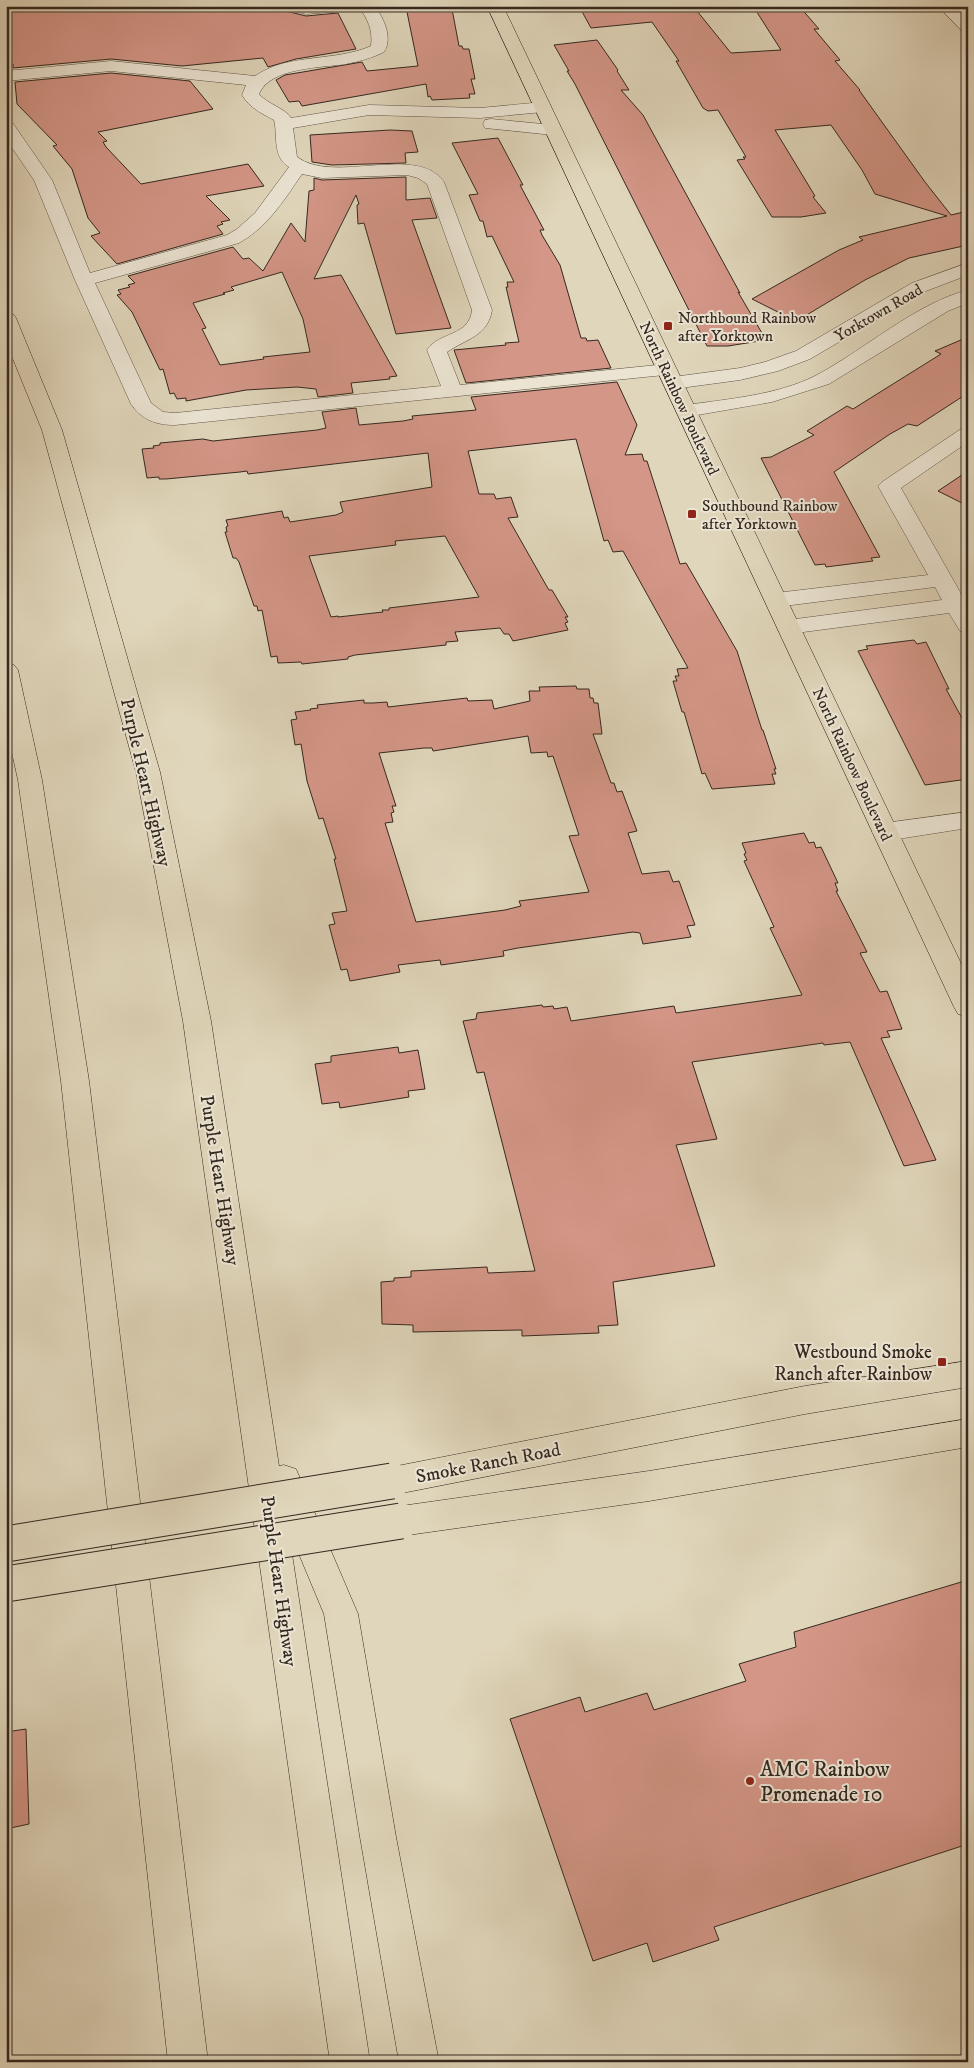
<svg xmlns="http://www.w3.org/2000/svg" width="974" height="2068" font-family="'IM FELL DW Pica',serif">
<rect width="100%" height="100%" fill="#e0d6bb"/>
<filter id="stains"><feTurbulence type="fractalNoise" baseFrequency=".004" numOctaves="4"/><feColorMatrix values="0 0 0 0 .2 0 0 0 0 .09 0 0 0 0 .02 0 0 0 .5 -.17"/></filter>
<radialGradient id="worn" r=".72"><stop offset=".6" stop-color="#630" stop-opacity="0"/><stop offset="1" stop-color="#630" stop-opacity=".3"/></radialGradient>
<path fill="#d49687" stroke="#342820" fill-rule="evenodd" d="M6,6h275l5,5 20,5 32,-3 18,36 -60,10 -28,8 -5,-9 -81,8 -71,-7 -98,9v-4h-7z
M411,6h37v3h4l7,37h3l1,3h6l6,30h-4l4,15h-6l1,4 -38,2 -2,-4 -2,1 -2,-13 -124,22 -3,-5 -10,1 -13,-22 9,-5 77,-13 5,9 51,-5 -12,-59z
M579,6h114l38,47 50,-3 -28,-44h46l20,23h-5l26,31 -5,1 25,29h-1l66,92 26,33 17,-4v34l-59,13 -44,22 -65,39 -4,-2 -4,2 -40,-20 87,-49 24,-10 -4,-3 88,-21 -72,-22 -13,-24 -31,-45 -56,5 40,66 -2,1 13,16 -25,4h-29l-35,-57 8,-1 -2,-2h3l-28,-47 -10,1 -5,-3 -27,-47h3l-27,-39 -61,6z
M597,40l21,30 -1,1 12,19h-8l22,25 97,178 -2,-1 28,48 -38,6h-21l-132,-262 -8,-13h2l-15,-26z
M111,73l79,8 23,28 -115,23 9,9 -4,1 3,5 35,37 107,-20 16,22 -58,10 24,24 -9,2 2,2 -6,2 6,8 -106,30 -26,-28 9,-3 -12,-15 -16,-49 -19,-23 4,-1 -40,-41 -2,-22z
M390,130l22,1 6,21 -13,1 1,10 -74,2 -20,-3 -2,-27z
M498,138l25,47h-3l24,45h-4l2,5 18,30 21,73h5l1,3 11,-1 13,28 -145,15 -12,-33 52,-5 -1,-2 14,-1 -13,-55h2l-1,-5h7l-22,-46 -5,1 -4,-16h-3l-11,-26 9,-1 -26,-51z
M406,177v23l24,-2 7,20 -25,2 39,108 -55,6 -32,-111 -6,1 -1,-19 2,-1 -3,-9 -42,84 27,-4 56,101 -8,1 1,2 -39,4 2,10 -35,4 -2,-8 -19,-2 -51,3 -60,11v-3l-9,1 -3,-6 -4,1 -7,-25 -3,1 -28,-58 -15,-17 4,-1 -3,-4 12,-3 -2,-2 7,-2 -7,-7 105,-29 10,12 6,-1 14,13 28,-48 14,19 4,-51 5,-1v-12l8,2zM282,272l21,47 7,33 -47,5 1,2 -44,6 -18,-36 4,-1 -13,-25 32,-9 -2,-1 11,-3 -3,-3z
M968,337v56l-51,33 -9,-2 -18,10 -56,38 46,85 -9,1 2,3 -47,6 -1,-3 -10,1 -54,-107 10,-1 43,-22 -7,-4 40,-25 6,3 88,-55 -6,-3z
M617,382l20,43 -12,30 17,-1 2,7h3l33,103 6,-1 51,88 25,79h1l13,39h-2l2,5h-4l3,10 -63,5 -7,-16 -3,1 -18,-62h-2l-9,-31h4l-2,-5h4l-2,-7 11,-1 -65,-117 -10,1 -5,-12 -4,1 -28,-102 -108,12 11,43h15l2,5 15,-2 7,20 -10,1 38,67 3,5h3l16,27h-3l3,5 -3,1 3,7 -55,11 -4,-7h-5l-4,-6 -45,4 3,9 -12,1v3l-91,10 -7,2v2l-46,5 -1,-2 -23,1 -1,-7 -6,1 -9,-47 -4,1 -1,-5h-3l-15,-44 -3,-4h-3l-8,-26h2l-1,-5 2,-1 -2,-6 56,-9 2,7 4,-1 2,5 46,-7 7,-3 -3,-10 92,-15 -4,-34 -180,21 -1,-3 -7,1 -74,7h-7v-2l-12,1 -5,-29 12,-1 -1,-2 7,-1v-2l43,-4 10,2 104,-11 9,-2 -4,-16 34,-4 3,17 44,-4 10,-2 -1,-3 64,-6 -5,-13zM445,536l34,61 -90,11v2h-7l1,2 -45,5v-1l-7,1 -22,-61 87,-11 -1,-4z
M968,471v35l-30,-15z
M914,640l3,4 9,-2 23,47h-3l22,40v50l-43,6 -67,-134 10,-2 -2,-3z
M576,686l1,3h12l1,9h3l1,5h4l4,31h-9l18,49h3l3,9 5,-1 15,40 -9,2 14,41 27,-3 4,11 6,-1 16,44 -8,1 4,11 -48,7 -3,-11 -7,-1 -115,16 -15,3 1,5 -63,9 -1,-5 -42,5 2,7 -50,9 -3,-12 -6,1 -12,-45 6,-1 -3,-11 15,-2 -13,-52h2l-13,-41 -4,1 -12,-38 -6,-37 -6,1 -4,-25 6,-1 -2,-7 16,-2 -1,-1 8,-1 -1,-3 47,-5v3h9l14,-1 1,5 79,-9 1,3 24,-1 2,9 36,-8 -1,-10h11l-1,-4zM528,736l3,17 16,-1 1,5 5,-1 26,79 -10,1 20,56 -70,9 2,5 -16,4 -89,12 -31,-99 8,-1 -2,-9 3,-1 -2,-6h4l-17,-53 45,-5h8l1,3z
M804,833l5,10 5,-1 2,6 5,-1 17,36h-3l3,8h-2l31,61 -7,1 20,39 7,-1 15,38 -15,2 3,6 -9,1 55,122 -32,6 -54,-124 -26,3 -1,-2 -131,19 25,77 -41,6 39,121 -102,16 5,43 -20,1 1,7 -77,3v-6l-109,2v-7l-31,-1 -1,-42 13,-1v-3l17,-1v-6l76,-4 1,6 47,-2 -51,-199 -7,1 -14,-52 13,-2 1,-6 65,-8 1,2 10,-1 1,3 13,-2 4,14 103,-15 2,7 126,-18 -32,-67 4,-1 -30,-66 3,-1 -3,-6 2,-1 -4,-10z
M398,1047l1,6 19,-3 7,39 -17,2 1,6 -69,11 -1,-6 -17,2 -7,-40 16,-2v-6z
M968,1580v264l-254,83 5,13 -66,22 -6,-19 -54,18 -83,-242 70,-22 5,15 62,-19 7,17 92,-29 -7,-17 57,-17 -2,-15z
M26,1729l3,95 -23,5v-97z"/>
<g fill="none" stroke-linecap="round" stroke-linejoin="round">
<g stroke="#5f5447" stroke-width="1">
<path id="minor" d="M283,6h69l-3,3 -5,2 -38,3 -20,-5z
M358,6h17c9,13 18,32 9,46 -12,6 -24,9 -38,12 -25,4 -76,3 -87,30 8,10 26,14 32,24l78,-13 111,3 63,-6 6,1 2,4 -2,4 -6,1 -63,6 -111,-3 -76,13 4,29c37,28 120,-14 147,25l48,128c-4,26 -26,29 -45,42l13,33 207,-21 7,2 3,4 -3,4 -499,51c-19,0 -33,-5 -44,-21l-56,-124 -41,-100 -28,-41v-18l6,1 40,58 38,93 137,-38 10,-6 18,-16 34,-46c-17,-10 -11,-31 -15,-47 -13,-7 -24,-12 -32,-25l4,-10 -135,-14 -105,10v-10l105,-10 144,15c33,-23 80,-14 116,-30 2,-16 -3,-27 -13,-40zM302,174l20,4 85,-3 11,3 9,6 45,126c-3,27 -32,21 -45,40l14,36 -266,27 -12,-1 -12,-9 -56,-120 144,-40c29,-16 45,-43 63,-69z
M938,6h17l13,13v14l-6,-2z
M491,119l62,6 6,1 2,4 -2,4 -6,1 -68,-7 -2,-4 2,-4z
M968,263v12l-42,16 -116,68 -32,12 -38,9 -67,9 -7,-2 -3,-4 3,-4 7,-2 67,-9 25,-6 31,-11 116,-68z
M968,290v13l-20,8 -119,73 -57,18 -86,15 -7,-2 -3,-4 3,-4 7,-2c43,-6 91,-10 129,-29 48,-25 101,-73 153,-86z
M968,427v15l-67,46 67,118v27l-8,-2 -11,-18 -161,21 -8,-2 -3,-5 3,-5 8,-2 154,-20 -7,-13 -159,20 -8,-2 -3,-5 3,-5 8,-2 152,-18 -50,-89 4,-4 79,-53z
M968,812v16l-83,13 -9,-3 -4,-6 4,-6 9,-3z"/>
</g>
<g stroke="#342820" stroke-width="1">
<path id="major" d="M487,6h16l465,972v39l-10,-3 -4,-7z
M968,1361v26l-163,27 -413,81 -12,-4 -4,-10 4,-10 12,-4 413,-81z
M968,1419v28l-319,54 -248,35 -12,-4 -5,-11 5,-11 12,-4 248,-35z"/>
</g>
<g stroke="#342820" stroke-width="1">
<path id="highway" d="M6,312l7,2 3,4 46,112 98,342 51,249 68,445 5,-1 12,4 62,145 38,223 43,225h-40l-39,-225 -36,-223 -36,-86 82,534h-40l-147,-1041 -47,-249 -94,-342 -36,-88z
M6,663l8,2 4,5 24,110 47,301 119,981h-40l-107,-981 -43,-301 -12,-54z"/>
</g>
<use href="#minor" fill="#ebe4d3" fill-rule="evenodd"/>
<use href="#major" fill="#e0d6bb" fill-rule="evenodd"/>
<use href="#highway" fill="#e0d6bb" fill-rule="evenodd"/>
<g stroke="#342820" stroke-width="37" stroke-linecap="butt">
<path id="major-bridge" d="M6,1544l386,-63
M6,1584l395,-63"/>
</g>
<use href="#major-bridge" stroke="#e0d6bb" stroke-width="35"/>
</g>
<g fill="#8f2418" stroke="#ebe4d3" stroke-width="2">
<rect x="663" y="321" width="10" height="10" rx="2.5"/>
<rect x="687" y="509" width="10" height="10" rx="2.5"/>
<rect x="937" y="1357" width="10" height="10" rx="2.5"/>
<circle cx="750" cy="1781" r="5"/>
</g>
<g text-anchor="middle" stroke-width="4" stroke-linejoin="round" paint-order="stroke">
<g font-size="16" fill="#342820" stroke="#ebe4d3">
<text transform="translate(878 312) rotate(-30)" y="6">Yorktown Road</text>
<text transform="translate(680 398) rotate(65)" y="6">North Rainbow Boulevard</text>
<text transform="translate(853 764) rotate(65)" y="6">North Rainbow Boulevard</text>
</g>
<g font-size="16" fill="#342820" stroke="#ebe4d3" text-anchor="start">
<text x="678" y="323">Northbound Rainbow<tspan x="678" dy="18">after Yorktown</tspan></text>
<text x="702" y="511">Southbound Rainbow<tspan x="702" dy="18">after Yorktown</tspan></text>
</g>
<g font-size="19" fill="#342820" stroke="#ebe4d3">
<text transform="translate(147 782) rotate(77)" y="7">Purple Heart Highway</text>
<text transform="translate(221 1180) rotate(81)" y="7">Purple Heart Highway</text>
<text transform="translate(488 1462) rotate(-11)" y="7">Smoke Ranch Road</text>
<text transform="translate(280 1581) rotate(82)" y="7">Purple Heart Highway</text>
</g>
<g font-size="19" fill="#342820" stroke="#ebe4d3" text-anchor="end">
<text x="932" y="1358">Westbound Smoke<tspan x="932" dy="22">Ranch after Rainbow</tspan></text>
</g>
<g font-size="22" fill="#342820" stroke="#ebe4d3" text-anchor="start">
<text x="760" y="1776">AMC Rainbow<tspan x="760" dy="25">Promenade 10</tspan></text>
</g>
</g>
<rect width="974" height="2068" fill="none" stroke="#e0d6bb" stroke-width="25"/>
<rect x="8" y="8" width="959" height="2053" fill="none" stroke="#342820" stroke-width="2.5"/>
<rect x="12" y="12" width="949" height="2043" fill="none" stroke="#342820"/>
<rect width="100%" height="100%" filter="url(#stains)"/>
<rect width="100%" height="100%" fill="url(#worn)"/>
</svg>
